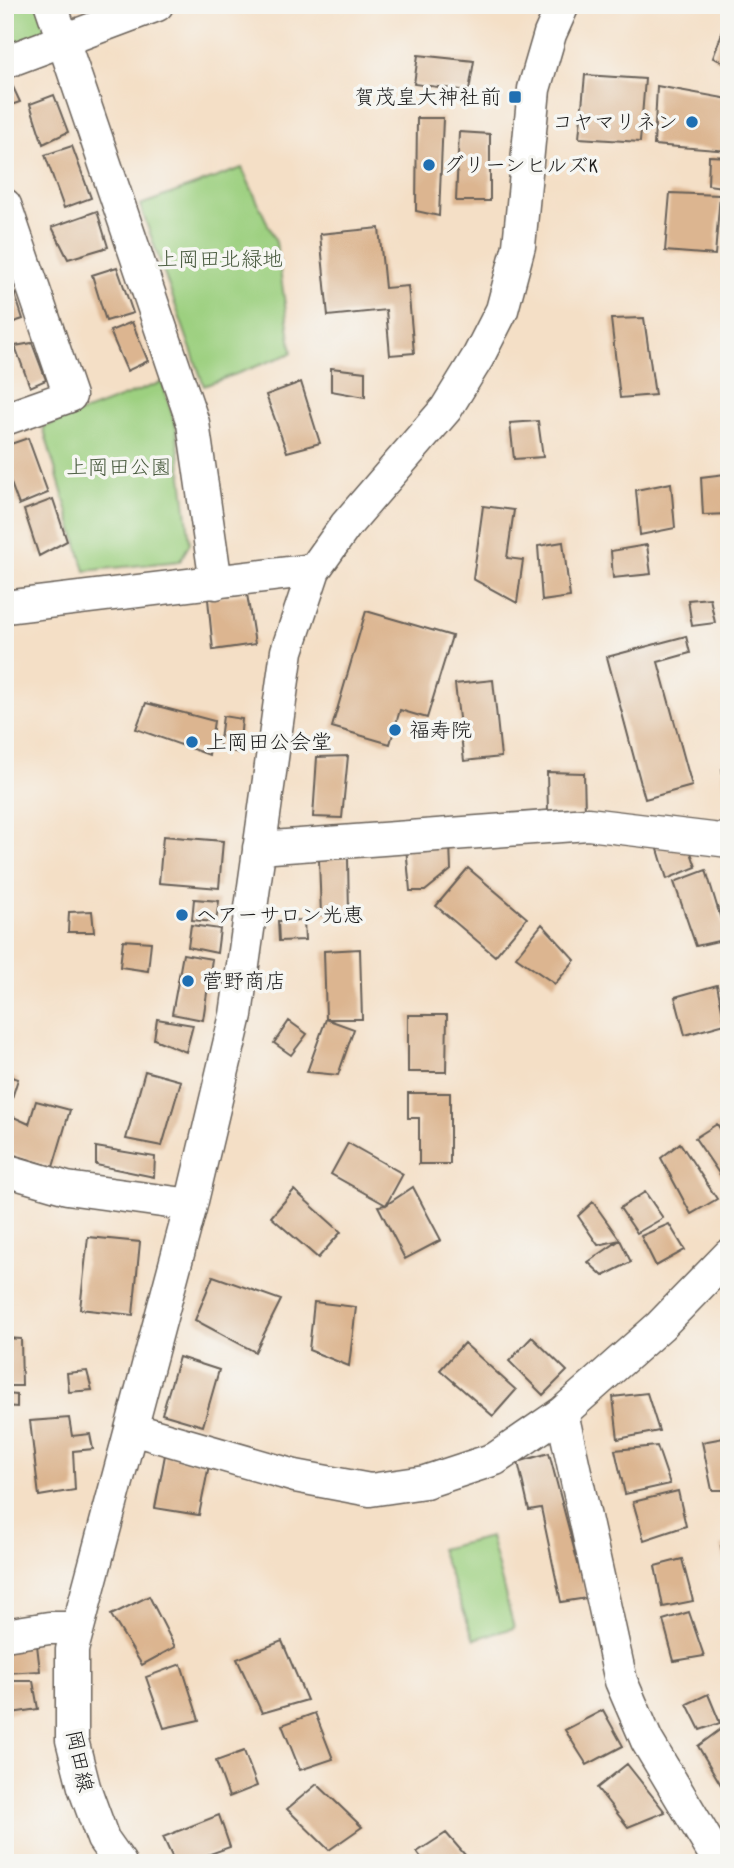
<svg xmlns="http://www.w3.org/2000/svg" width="734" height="1868" font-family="Dekko,'Klee One',sans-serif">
<rect width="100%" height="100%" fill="#f6f6f2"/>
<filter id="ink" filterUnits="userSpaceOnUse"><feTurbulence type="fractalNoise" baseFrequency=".0143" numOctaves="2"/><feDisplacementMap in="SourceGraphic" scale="14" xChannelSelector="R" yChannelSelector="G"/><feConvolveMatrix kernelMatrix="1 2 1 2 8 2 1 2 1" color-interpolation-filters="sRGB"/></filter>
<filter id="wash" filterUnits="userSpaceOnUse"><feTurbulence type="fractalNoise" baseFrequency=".00686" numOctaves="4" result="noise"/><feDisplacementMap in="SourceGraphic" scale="28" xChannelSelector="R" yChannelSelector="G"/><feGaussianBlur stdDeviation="1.57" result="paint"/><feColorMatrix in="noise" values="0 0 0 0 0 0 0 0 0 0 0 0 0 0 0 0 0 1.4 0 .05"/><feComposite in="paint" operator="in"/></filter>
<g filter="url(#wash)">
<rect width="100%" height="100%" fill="#f4dfc6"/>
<path fill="#9dd080" stroke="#5c764e" stroke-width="2" d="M5,5h38l3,36 -41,15z
M242,168l34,74 16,111 -88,33 -64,-181z
M162,382l14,45 14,116 -10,18 -95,10 -42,-144z
M490,1537l24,91 -40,11 -34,-90z"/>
<g id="blocks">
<path fill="#dcb590" d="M727,19l2,1v44l-16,-6z
M418,55l56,6 -5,30 -55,-7z
M585,75l60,4 -5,63 -61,-4z
M657,86l72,13v52l-75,-6z
M13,87l7,15 -15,5v-18z
M54,95l14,37 -25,12 -13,-40z
M417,118h26l-4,98 -23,-5z
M459,132l31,2v67h-34z
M72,146l19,52 -27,10 -19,-53z
M709,156l20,1v31l-21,-3z
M670,193l50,2 -5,60 -50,-4z
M97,211l11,36 -40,12 -16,-32z
M379,228l6,60 23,-2 6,67 -24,2 -4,-45 -58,6 -8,-82z
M117,267l16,46 -27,8 -14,-46z
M11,282l12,37 -18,6v-41z
M644,318l11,77 -35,3 -9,-79z
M132,322l16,39 -21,10 -17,-40z
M32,343l14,37 -16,7 -15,-41z
M331,368l34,4v25l-34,-6z
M301,382l19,61 -33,9 -21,-57z
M538,421l5,36 -29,2 -4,-36z
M28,438l20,55 -29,12 -14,-38v-21z
M725,474l3,40 -25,1 -2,-38z
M671,483l4,45 -35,7 -4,-45z
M53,499l14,42 -28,15 -15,-46z
M483,506l31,4 -7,48 16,2 -6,43 -44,-24z
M563,542l7,55 -28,4 -4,-55z
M647,545l4,29 -38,4 -2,-27z
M247,594l8,50 -42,6 -5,-51z
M710,598l5,25 -23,3 -4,-26z
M366,611l86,25 -25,82 -27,-8 -10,34 -58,-17z
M686,636l4,17 -32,9 34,124 -47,13 -38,-142z
M493,680l8,77 -37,4 -9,-77z
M146,703l68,18 -5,34 -73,-26z
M223,716l19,3 -3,34 -20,-5z
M348,756l-6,62 -29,-1 4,-60z
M729,768v33h-3l-4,-32z
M547,772l37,1 1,39 -37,-1z
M163,836l60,5 -4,47 -60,-5z
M450,843l1,27 -26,21h-15l-4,-44z
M688,844l8,23 -29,12 -10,-33z
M348,858l1,57h-28l-2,-56z
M468,868l59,50 -32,38 -59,-50z
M706,870l21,69 -31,7 -22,-64z
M194,899l25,2 -3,21 -24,-2z
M729,900v27h-1l-6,-25z
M92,911l2,21h-26l1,-20z
M304,920l1,20 -26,1 -1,-20z
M542,924l33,36 -20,24 -39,-27z
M191,925l29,4 -3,24 -29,-6z
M123,940l28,2 -3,29 -28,-4z
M729,948v24h-1l-5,-23z
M360,949l2,70h-36l28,10 -16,46 -31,-3 19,-53 -2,-68z
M183,954l29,5 -9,61 -31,-6z
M717,985l8,39 -40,11 -10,-38z
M408,1015h39l-1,57h-38z
M157,1019l36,6 -7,27 -32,-13z
M289,1021l18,13 -16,21 -17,-12z
M145,1071l36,10 -19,65 -36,-7z
M5,1075l13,4 -11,35 22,10 7,-23 34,9 -17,57 -48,-15z
M408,1093h42v71h-31v-46h-11z
M717,1124l12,18v46l-34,-50z
M348,1143l55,31 -17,31 -55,-31z
M680,1143l37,56 -26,15 -30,-56z
M96,1147l59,10 -1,20 -58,-12z
M413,1187l28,53 -36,19 -27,-53 8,-1z
M294,1190l47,42 -23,26 -47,-41z
M645,1192l18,26 -26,15 -17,-25z
M593,1202l27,38 -22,5 -20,-29z
M669,1224l16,26 -29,16 -15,-30z
M88,1237l52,5 -7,73 -53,-6z
M620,1240l11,22 -28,14 -15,-14z
M213,1276l68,24 -26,52 -60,-32z
M314,1302l42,5 -7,59 -40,-16z
M532,1337l35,34 -24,24 -34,-34z
M5,1338l16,1 1,47h-17z
M464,1343l52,47 -23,26 -53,-46z
M179,1357l40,13 -16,56 -41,-12z
M87,1371l5,19 -23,2 -2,-19z
M647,1393l12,38 -41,8 -5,-42z
M5,1394l12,1v12l-12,-1z
M69,1418l3,18 18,-2 3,15 -20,2 2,39 -36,6 -9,-75z
M729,1437v53h-17l-10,-48z
M657,1446l13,38 -45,10 -10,-44z
M549,1453l38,145 -26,4 -20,-94 -12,2 -11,-48z
M165,1455l44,10 -10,50 -44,-7z
M678,1491l8,35 -42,14 -11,-38z
M729,1544v33h-1l-7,-31z
M682,1559l11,42 -30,6 -8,-41z
M149,1596l26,51 -33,18 -31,-50z
M689,1612l15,44 -30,5 -11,-41z
M282,1641l25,59 -45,13 -25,-54z
M37,1645l3,26 -35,2v-25z
M181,1664l18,56 -35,8 -18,-51z
M5,1681h28l5,28 -33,5z
M708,1694l12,29 -20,7 -13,-26z
M603,1710l20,36 -36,19 -22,-35z
M315,1713l18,46 -33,11 -18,-45z
M729,1723v59l-8,3 -23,-39z
M244,1751l13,35 -28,11 -13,-36z
M627,1764l38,48 -37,15 -31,-39z
M317,1784l45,43 -33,23 -42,-41z
M219,1815l11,32 -45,16h-10l-12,-26z
M446,1833l26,30h-47l-8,-11z"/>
</g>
</g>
<g filter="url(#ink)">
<use href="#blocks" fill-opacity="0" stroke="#686058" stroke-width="2"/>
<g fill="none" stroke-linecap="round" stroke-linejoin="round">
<g stroke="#686058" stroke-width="35">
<path id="minor" d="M51,5l142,418 23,160
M5,62l152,-57
M5,205l65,191 -65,23
M5,607l309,-37
M259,848l329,-24 141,17
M5,1170l62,18 124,17
M562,1413l59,268 26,60 73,122
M132,1429l163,47 75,14 55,-8 70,-23 67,-46 98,-87 69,-71
M5,1635l44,-7h28
M120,1863l-17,-24 -19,-52 -12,-47v-90l119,-445 45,-190 51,-364 27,-81 32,-45 100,-116 32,-52 24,-47 17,-64 15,-157 16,-55 13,-29"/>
</g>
<use href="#minor" stroke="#fff" stroke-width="32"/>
</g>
</g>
<g fill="#1f6fb2" stroke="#f6f6f2" stroke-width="2.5">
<rect x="508" y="90" width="14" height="14" rx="3.5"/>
<circle cx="692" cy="122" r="7"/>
<circle cx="429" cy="165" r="7"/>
<circle cx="395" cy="730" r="7"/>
<circle cx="192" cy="742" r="7"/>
<circle cx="182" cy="915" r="7"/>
<circle cx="188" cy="981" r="7"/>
</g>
<g text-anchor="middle" stroke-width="7" stroke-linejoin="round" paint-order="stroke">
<g font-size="21" fill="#1c1c1c" stroke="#f6f6f2" text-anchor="start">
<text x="501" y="104" text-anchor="end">賀茂皇大神社前</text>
<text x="678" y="129" text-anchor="end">コヤマリネン</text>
<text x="443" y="172">グリーンヒルズK</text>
<text x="409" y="737">福寿院</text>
<text x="206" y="749">上岡田公会堂</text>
<text x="196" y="922">ヘアーサロン光恵</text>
<text x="202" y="988">菅野商店</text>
</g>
<g font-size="21" fill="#495b3f" stroke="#f6f6f2">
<text x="220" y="266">上岡田北緑地</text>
<text x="119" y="474">上岡田公園</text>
</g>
<g font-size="21" fill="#1c1c1c" stroke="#f6f6f2">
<text transform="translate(80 1761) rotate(78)" y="7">岡田線</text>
</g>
</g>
<rect width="734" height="1868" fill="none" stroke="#f6f6f2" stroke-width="28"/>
</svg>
